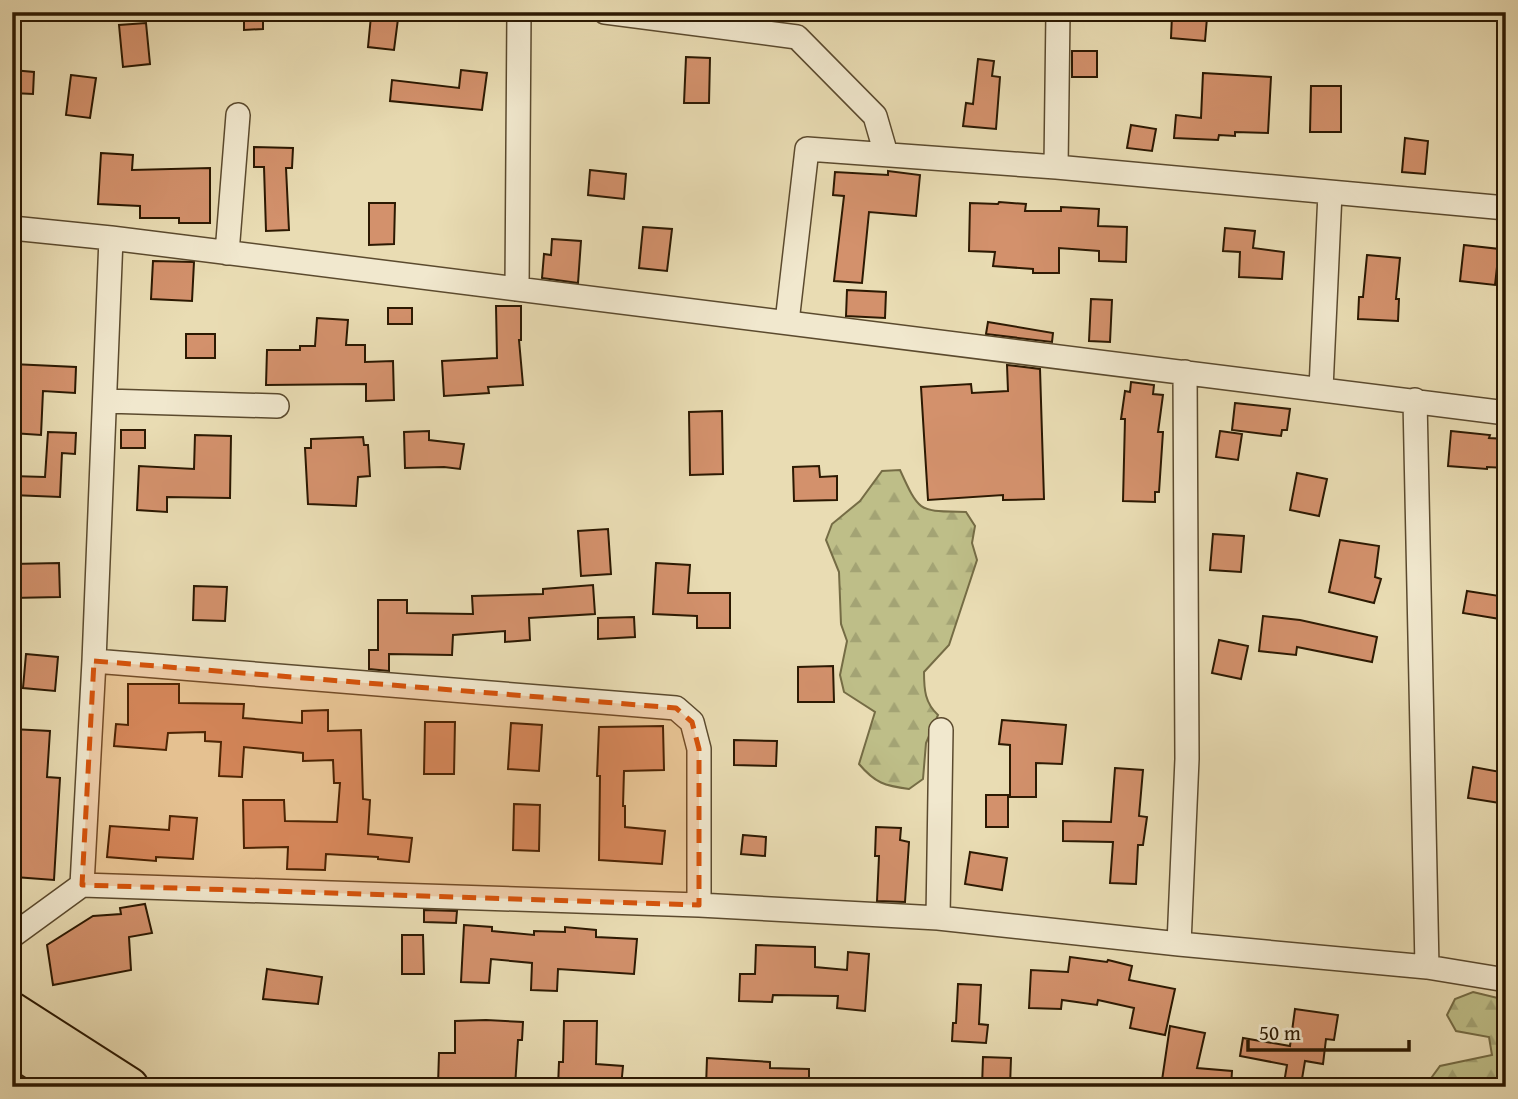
<svg xmlns="http://www.w3.org/2000/svg" width="1518" height="1099" font-family="'Gentium Book Plus',serif">
<defs>
<pattern id="forest-firs" width="22" height="20" patternUnits="userSpaceOnUse" patternTransform="scale(1.75)"><rect width="22" height="20" fill="#bebe88"/><path d="M5 1l3.5 6h-7zM16 11l3.5 6h-7z" fill="#a3a374"/></pattern>
</defs>
<rect width="100%" height="100%" fill="#e9dcb3"/>
<filter id="stains"><feTurbulence type="fractalNoise" baseFrequency=".00286" numOctaves="4"/><feColorMatrix values="0 0 0 0 .2 0 0 0 0 .09 0 0 0 0 .02 0 0 0 .5 -.17"/></filter>
<radialGradient id="worn" r=".72"><stop offset=".6" stop-color="#630" stop-opacity="0"/><stop offset="1" stop-color="#630" stop-opacity=".3"/></radialGradient>
<path fill="url(#forest-firs)" stroke="#756c45" stroke-width="2" d="M900,470c20,44 19,41 66,42l9,14 -3,17 5,17 -28,85 -25,27c0,18 1,31 14,43l-12,28 -3,36 -14,10c-24,-3 -34,-6 -50,-25l16,-52 -31,-20 -4,-17 7,-34 -6,-17 -2,-52 -13,-32 6,-16 28,-23 22,-30z
M1473,992l33,8v87h-77v-6l11,-15 52,-11 -3,-18 -33,-6 -9,-16 8,-16z"/>
<path fill="#d3916c" stroke="#2c1902" stroke-width="2" d="M244,12h19v17l-19,1z
M1172,15l35,3 -2,23 -34,-3z
M371,16l27,3 -4,31 -26,-3z
M146,23l4,41 -27,3 -4,-42z
M1072,51h25v26h-25z
M686,57l24,1 -1,45h-25z
M978,59l16,2 -2,15 8,1 -4,52 -33,-3 3,-23 7,1z
M12,70l22,2 -1,22 -21,-1z
M461,70l26,3 -5,37 -92,-9 2,-21 67,8z
M1203,73l68,4 -3,56 -33,-1v4l-16,-1 -1,5 -44,-2 2,-23 25,3z
M71,75l25,3 -6,40 -24,-3z
M1311,86h30v46h-31z
M1131,125l25,4 -4,22 -25,-3z
M1405,138l23,3 -3,33 -23,-2z
M254,147l39,1 -1,20h-6l3,62 -23,1 -2,-64h-10z
M101,153l32,2 -1,15 78,-2v55h-31v-5h-39v-12l-42,-2z
M590,170l36,4 -2,25 -36,-4z
M888,171l32,4 -4,41 -47,-4 -7,71 -28,-2 10,-85 -11,-1 2,-23 53,3z
M999,202l27,2 -1,7h36v-4l38,2 -1,17 29,1 -1,35 -27,-1v-10l-40,-3v25h-26v-4l-40,-3 2,-14 -26,-1 1,-48 28,1z
M369,203h26l-1,41 -25,1z
M643,227l29,2 -5,42 -28,-3z
M1225,228l30,3 -2,17 31,4 -2,27 -43,-2 1,-25 -17,-1z
M552,239l29,2 -3,42 -36,-5 2,-24 7,1z
M1464,245l35,4 -4,36 -35,-4z
M1367,255l33,3 -4,41h3l-1,22 -40,-2 1,-22h4z
M153,261l41,1 -2,39 -41,-2z
M847,290l39,2 -1,26 -39,-2z
M1091,299l21,1 -2,42 -21,-1z
M496,306h25v34h-2l4,45 -35,2 1,6 -45,3 -2,-35 55,-3z
M388,308h24v16h-24z
M317,318l31,2 -2,25h19v17l28,-1 1,39 -28,1v-17l-100,1 1,-35h33v-4h15z
M988,322l65,11 -1,9 -66,-8z
M186,334h29v24h-29z
M12,364l64,3 -1,26 -32,-2 -2,44 -29,-2z
M1007,365l33,4 4,130 -41,1v-5l-75,5 -7,-113 50,-3 1,9 36,-2z
M1131,382l23,3 -1,9 10,1 -5,37h5l-4,60h-4v10l-32,-1 2,-82h-4l4,-28 5,1z
M1235,403l55,6 -3,21h-5l-1,6 -49,-6z
M722,411l1,63 -33,1 -1,-63z
M121,430h24v18h-24z
M429,431v9l35,4 -4,25 -16,-2 -39,1 -1,-36z
M1220,431l22,3 -4,26 -22,-3z
M1451,431l39,4 -1,3 17,1v29l-19,-1v2l-39,-3z
M48,432l28,1 -1,21 -13,-1 -2,44 -48,-2v-19l33,1z
M195,435l36,1 -1,62 -63,-1v15l-30,-2 2,-44 55,3z
M363,437l1,8h4l2,31 -12,1 -2,29 -48,-2 -3,-56h6v-9z
M819,466l1,11 17,-1v24l-43,1 -1,-34z
M1297,473l30,6 -8,37 -29,-6z
M608,529l3,45 -30,2 -3,-45z
M1213,534l31,2 -3,36 -31,-2z
M1340,540l39,6 -4,31 6,2 -7,24 -45,-11z
M59,563l1,34 -48,1v-34z
M656,563l34,2 -2,28h42v35h-33v-12l-44,-2z
M593,585l2,29 -66,4 1,22 -25,2v-11l-52,4 -1,20 -63,-1v17l-20,-2v-19h9v-50h29v13l66,1 -1,-18 71,-2v-5z
M194,586l33,1 -2,34 -32,-1z
M1467,591l39,6v23l-43,-7z
M1263,616l37,4 77,17 -5,25 -75,-15 -1,8 -37,-4z
M634,617l1,20 -37,2v-21z
M1219,640l29,6 -7,33 -29,-6z
M26,654l32,3 -3,34 -32,-3z
M833,666l1,36h-36v-35z
M128,684h51v19l65,1 -1,14 59,5v-12l26,-1v21l33,-1 2,69 7,1 -2,34 44,4 -3,24 -31,-3v-2l-52,-3 -1,16 -38,-1 1,-22 -44,1 -1,-48h41l1,21 52,1 3,-39h-6l-1,-23 -30,1v-8l-59,-6 -2,30 -23,-1 2,-34 -16,-1v-9l-37,1 -2,17 -52,-4 2,-22 12,1z
M1002,720l64,5 -4,39 -26,-1v34h-26v-52l-11,-1z
M425,722h30l-1,52h-30z
M511,723l31,2 -3,46 -31,-2z
M663,726l1,44 -40,1 -1,35h2v21l40,4 -3,33 -63,-4 1,-84h-3l2,-49z
M12,729l38,2 -3,46 13,1 -6,102 -39,-3 3,-48h-6z
M734,740l43,1 -1,25 -42,-1z
M1473,767l33,6v31l-38,-6z
M1115,768l28,2 -4,46 8,1 -4,28h-5l-2,39 -26,-1 3,-41 -50,-1v-20l48,1z
M986,795h22v32h-22z
M514,804l26,1 -1,46 -26,-1z
M170,816l27,2 -4,41 -37,-2v4l-49,-4 3,-31 59,4z
M876,827l25,1 -1,12 9,2 -4,60 -28,-1 2,-45h-4z
M743,835l23,2 -1,19 -24,-2z
M970,852l37,6 -5,32 -37,-6z
M145,904l7,29 -23,4 2,33 -78,15 -6,-40 46,-29 28,-2 -1,-6z
M424,910l33,1 -1,12 -32,-1z
M464,925l28,2v4l42,4v-4l31,1v-5l31,3v7l41,2 -3,35 -76,-5 -1,22 -26,-1 1,-27 -41,-4 -2,24 -28,-1z
M402,935h21l1,39h-22z
M756,945l59,2v20l32,3 1,-18 21,2 -4,57 -28,-3 1,-12 -65,-1 -1,7 -33,-1 1,-27h15z
M1070,957l37,5 1,-2 24,6 -3,14 46,9 -10,46 -35,-7 4,-20 -36,-8 -1,5 -35,-5 -1,9 -32,-1 2,-38 37,2z
M267,969l55,8 -4,27 -55,-5z
M958,984l23,1 -2,39 9,1 -2,18 -34,-2 1,-18h3z
M1295,1009l43,6 -4,25 -8,-1 -3,25 -18,-3 -4,24 -17,-2 3,-18 -47,-9 3,-18 47,8z
M486,1020l37,2 -1,18h-4l-3,47h-25l1,-3 -53,1 1,-32h16v-32z
M564,1021h33l-1,43 27,2 -2,21h-63l1,-25h4z
M1170,1026l35,7 -8,35 35,3 -1,16h-70z
M983,1057l28,1 -1,29h-28z
M707,1058l63,4v6l39,1v18h-103z"/>
<g fill="none" stroke-linecap="round" stroke-linejoin="round">
<g stroke="#5b4a2e" stroke-width="26">
<path id="street" d="M605,12l192,25 78,79 11,38
M1056,167l2,-155
M12,228l99,10 1395,175
M227,253l11,-138
M517,289l2,-277
M787,322l20,-173 249,18 450,41
M1321,389l9,-196
M1415,400l12,567
M105,401l172,5
M94,661l582,47 16,14 7,27v156
M82,885l12,-224 17,-423
M938,918l3,-188
M12,936l70,-51 617,20 239,13 241,26 248,23 79,13
M1179,944l8,-185 -2,-387"/>
</g>
<g stroke="#2c1902" stroke-width="42">
<path id="highway" d="M12,1012l117,75
M12,1045l64,42"/>
</g>
<use href="#street" stroke="#f1e8ce" stroke-width="23"/>
<use href="#highway" stroke="#e9dcb3" stroke-width="38"/>
</g>
<path fill="#d5530b" fill-opacity="0.2" stroke="#d5530b" stroke-width="5" stroke-dasharray="14 9" stroke-linejoin="round" d="M94,661l582,47 16,14 7,27v156l-617,-20z"/>
<rect width="1518" height="1099" fill="none" stroke="#e9dcb3" stroke-width="42"/>
<rect x="14" y="14" width="1490" height="1071" fill="none" stroke="#2c1902" stroke-width="3.5"/>
<rect x="21" y="21" width="1476" height="1057" fill="none" stroke="#2c1902" stroke-width="2"/>
<path d="M1248 1040v10h161v-10" fill="none" stroke="#2c1902" stroke-width="3.5"/>
<text x="1259" y="1040" font-size="21" fill="#2c1902" stroke="#f1e8ce" stroke-width="5" paint-order="stroke">50 m</text>
<rect width="100%" height="100%" filter="url(#stains)"/>
<rect width="100%" height="100%" fill="url(#worn)"/>
</svg>
